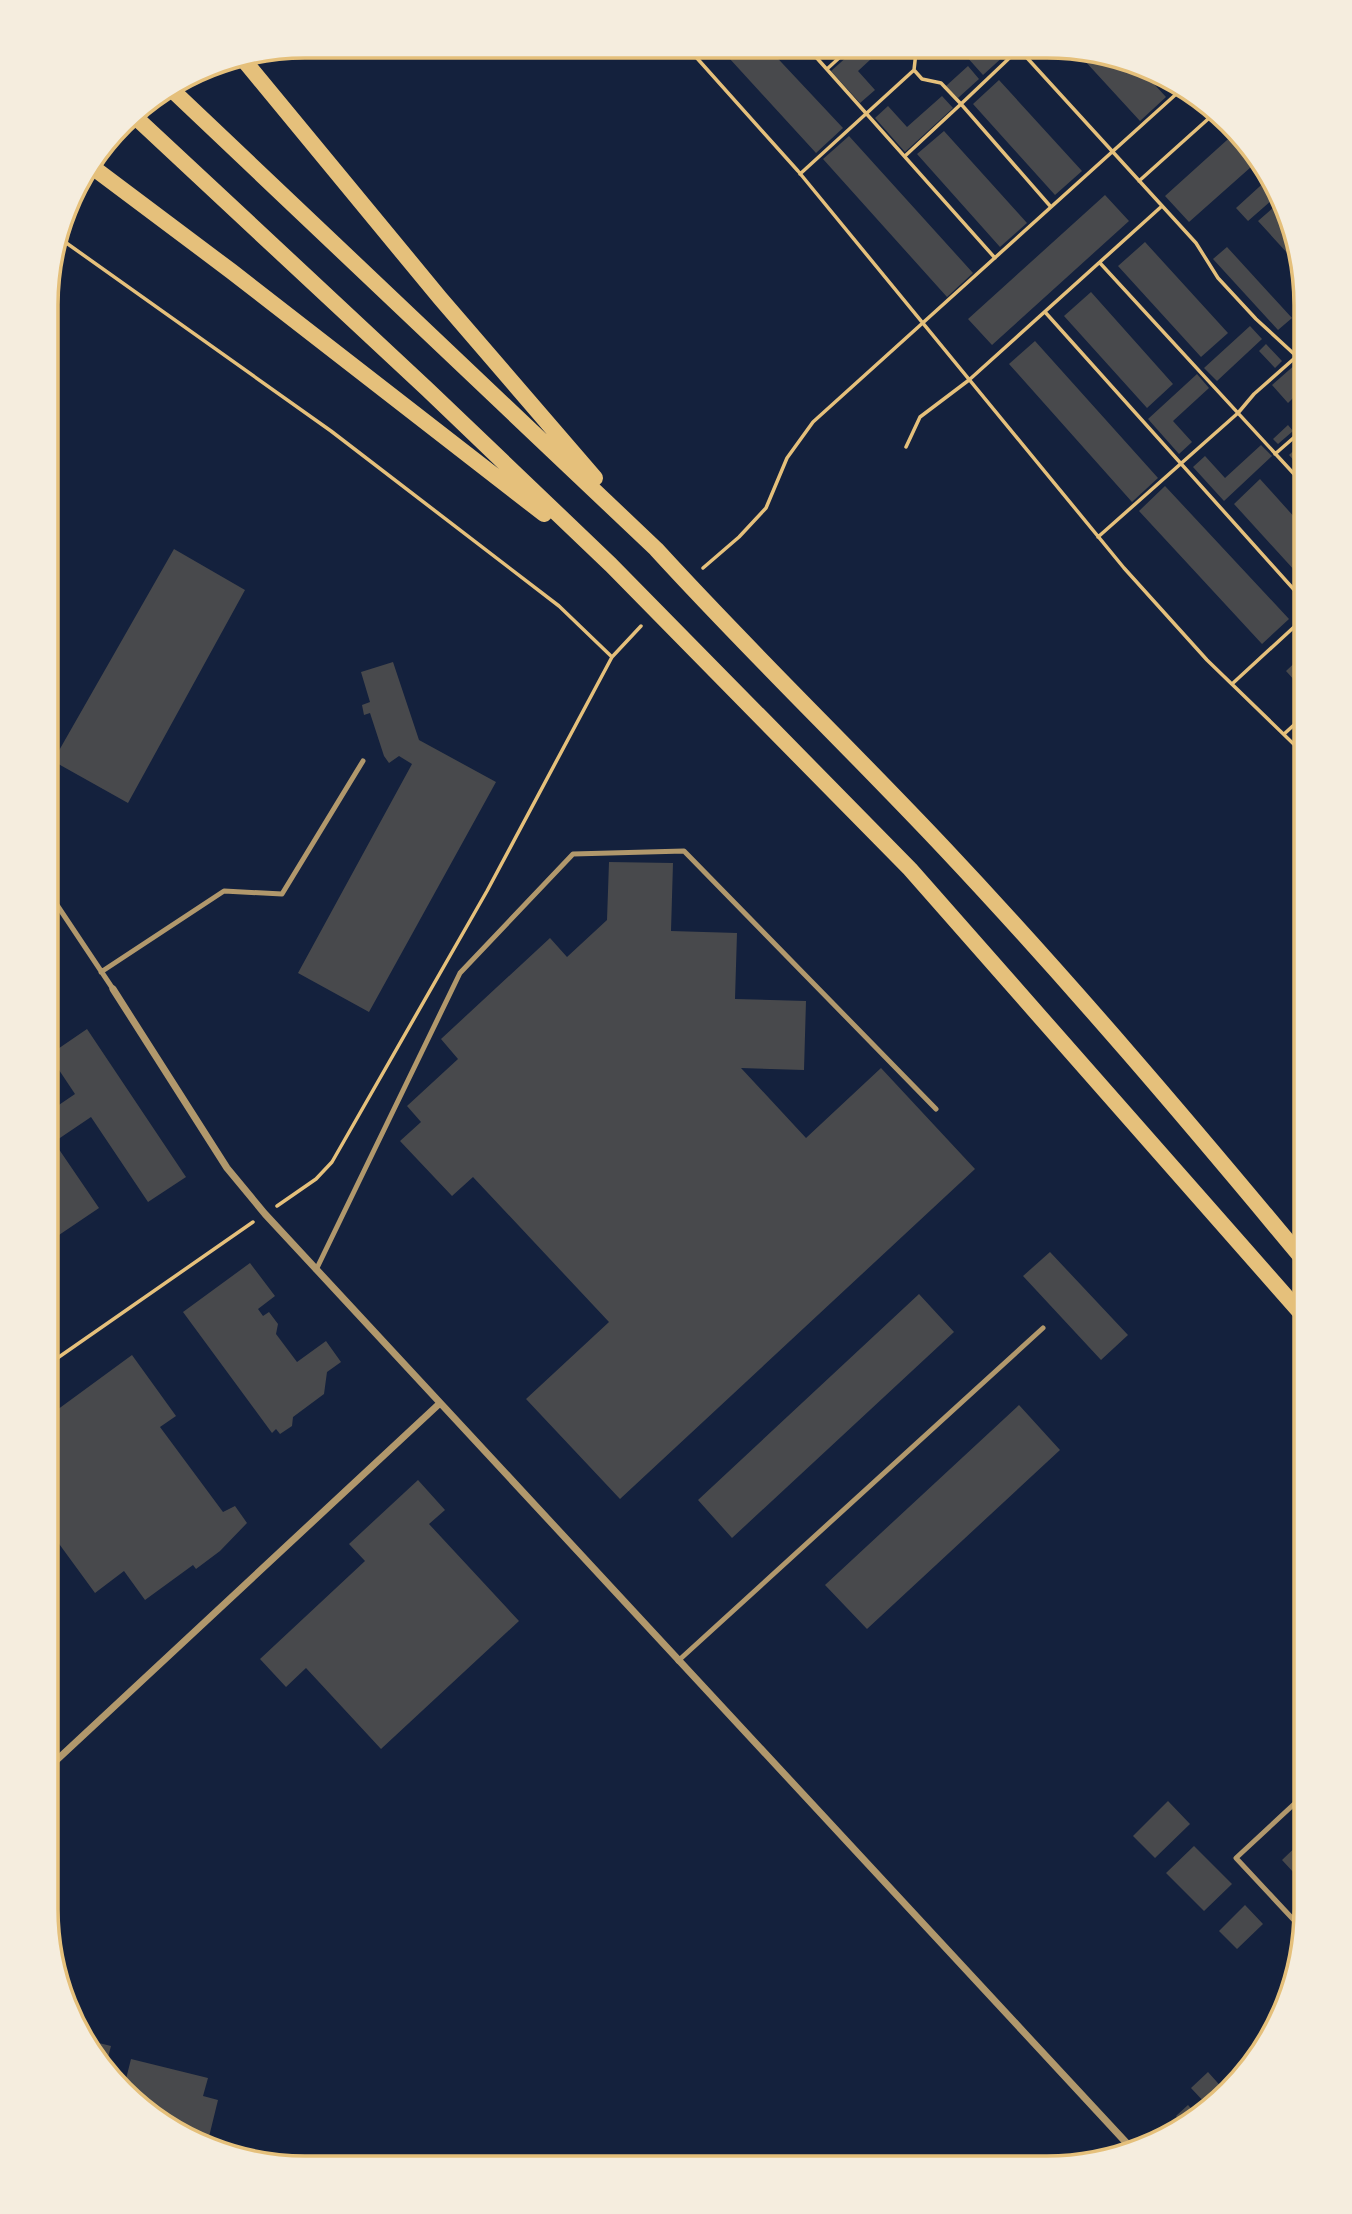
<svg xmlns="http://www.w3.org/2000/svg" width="1352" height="2214" font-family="'Sofia Sans Condensed',sans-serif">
<rect width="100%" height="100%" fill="#14213d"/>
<path fill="#48494c" d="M719,47h48l76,81 -27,25z
M820,47h22l-12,11z
M858,47h26l-26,24 17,19 -15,13 -29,-32z
M958,47l41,1 6,7 -22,20z
M1073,48h8l53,14 32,35 -26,24z
M968,66l11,13 -21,19 -12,-12z
M999,80l83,91 -27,24 -82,-91z
M942,96l11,12 -48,44 -30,-34 13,-12 19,21z
M944,131l83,92 -27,24 -83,-93z
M1237,131l16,16 7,12 -71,63 -24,-26z
M849,136l124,137 -26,24 -124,-138z
M1270,177l10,16 -32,28 -12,-13z
M1105,195l24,26 -137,124 -24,-26z
M1283,199l4,7 12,60 -41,-45z
M1145,242l83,91 -27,24 -83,-91z
M1227,247l65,71 -14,12 -65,-71z
M1091,292l82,92 -26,24 -83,-92z
M1250,326l12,13 -45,42 -13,-13z
M1035,341l123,137 -26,24 -123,-138z
M1266,344l16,17 -7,7 -16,-17z
M1297,363l8,9 -10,8 7,7 4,-4v32l-3,4 -8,-9 5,-6 -6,-7 -6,6 -16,-18z
M1197,374l12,14 -36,33 19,21 -13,12 -31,-35z
M1288,425l5,6 -15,13 -5,-5z
M1306,439v35l-17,-19z
M1261,445l11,11 -48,45 -31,-34 12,-11 20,22z
M1260,479l46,51v53l-72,-79z
M1165,486l124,133 -27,25 -123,-133z
M174,549l71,41 -117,213 -75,-42z
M1306,652v41l-20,-22z
M393,662l26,78 77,42 -127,230 -71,-39 114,-209 -13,-8 -10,7 -5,-7 -14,-43 -6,2 -2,-10 8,-3 -9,-30z
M609,862l64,1 -2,68 66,2 -2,66 71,2 -2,69 -63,-2 65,70 75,-70 94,101 -355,330 -94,-100 83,-77 -136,-145 -21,19 -52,-55 21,-19 -14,-16 51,-47 -17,-20 109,-101 17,19 40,-37z
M87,1029l99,148 -38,25 -57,-85 -37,25 45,66 -40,27 -13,-20 1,-102 28,-19 -26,-39z
M1050,1252l78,83 -27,25 -78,-84z
M250,1263l25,33 -17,13 5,7 6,-4 9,12 -2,10 21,28 29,-21 15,21 -14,10 -3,22 -31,23 -1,9 -12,8 -4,-5 -4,4 -89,-121z
M919,1294l35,38 -222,206 -34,-38z
M132,1355l44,61 -16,11 63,85 12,-6 12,17 -27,28 -24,18 -3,-4 -48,35 -21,-29 -29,22 -49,-67v-108z
M1019,1405l41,45 -193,179 -42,-44z
M418,1480l27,30 -16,14 90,97 -138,128 -75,-81 -20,19 -26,-28 105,-98 -16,-17z
M1168,1801l22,23 -35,34 -22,-22z
M1306,1837v49l-24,-26z
M1194,1846l38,38 -28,27 -38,-38z
M1245,1905l18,19 -26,25 -18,-18z
M83,2039l28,7 -7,26 -5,-5z
M131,2059l77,19 -5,18 15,4 -12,49 -59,-34 -24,-24z
M1208,2072l17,19 12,-11 2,1 -34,34 -8,4 -2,-3 -11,9 -8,-9 12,-11 9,10 4,-3 -3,-3 7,-6 -14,-15z"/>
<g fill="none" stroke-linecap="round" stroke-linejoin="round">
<path stroke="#e5c07b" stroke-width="3.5" d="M687,47l111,124 326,397 83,92 99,96
M807,47l188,211
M1018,48l178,195 22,35 38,41 50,46
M1020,48l-59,56 90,103
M827,69l24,-22
M905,156l56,-52 -20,-21 -19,-4 -8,-9 2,-18 -5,-5
M800,174l114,-104
M1139,181l78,-70
M58,237l273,194 228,175 53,51
M1100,263l206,224
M1045,312l261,291
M906,447l14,-30 49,-37 193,-174
M1275,454l31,-27
M1098,537l140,-124 16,-19 43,-38
M703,568l36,-31 27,-29 21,-50 26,-36 371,-335
M1232,684l74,-68
M1284,734l22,-20
M277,1206l39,-27 16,-17 155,-271 125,-234 29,-31
M46,1366l207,-144"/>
<path stroke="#b1986c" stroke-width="5" d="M47,890l66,99
M101,972l123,-81 58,3 81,-133
M316,1270l144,-297 113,-119 111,-3 252,258
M678,1661l365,-333
M1305,1932l-69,-74 70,-65"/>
<path stroke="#b1986c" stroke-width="7" d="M113,989l114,179 38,46 869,937
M46,1770l393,-366"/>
<path stroke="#e5c07b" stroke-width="16" d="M242,58l198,240 155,180
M170,88l486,461c94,103 194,199 289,300 126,134 244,273 361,414
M131,113l296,276 184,176 299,304 396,450
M91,166l140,105 313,243"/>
</g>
<path d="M0 0H1352V2214H0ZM305 58H1047A247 247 0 0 1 1294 305V1909A247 247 0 0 1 1047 2156H305A247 247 0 0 1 58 1909V305A247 247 0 0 1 305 58Z" fill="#f5edde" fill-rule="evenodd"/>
<path fill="none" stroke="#e5c07b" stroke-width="3.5" d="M305 58H1047A247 247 0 0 1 1294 305V1909A247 247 0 0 1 1047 2156H305A247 247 0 0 1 58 1909V305A247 247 0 0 1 305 58Z"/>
</svg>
